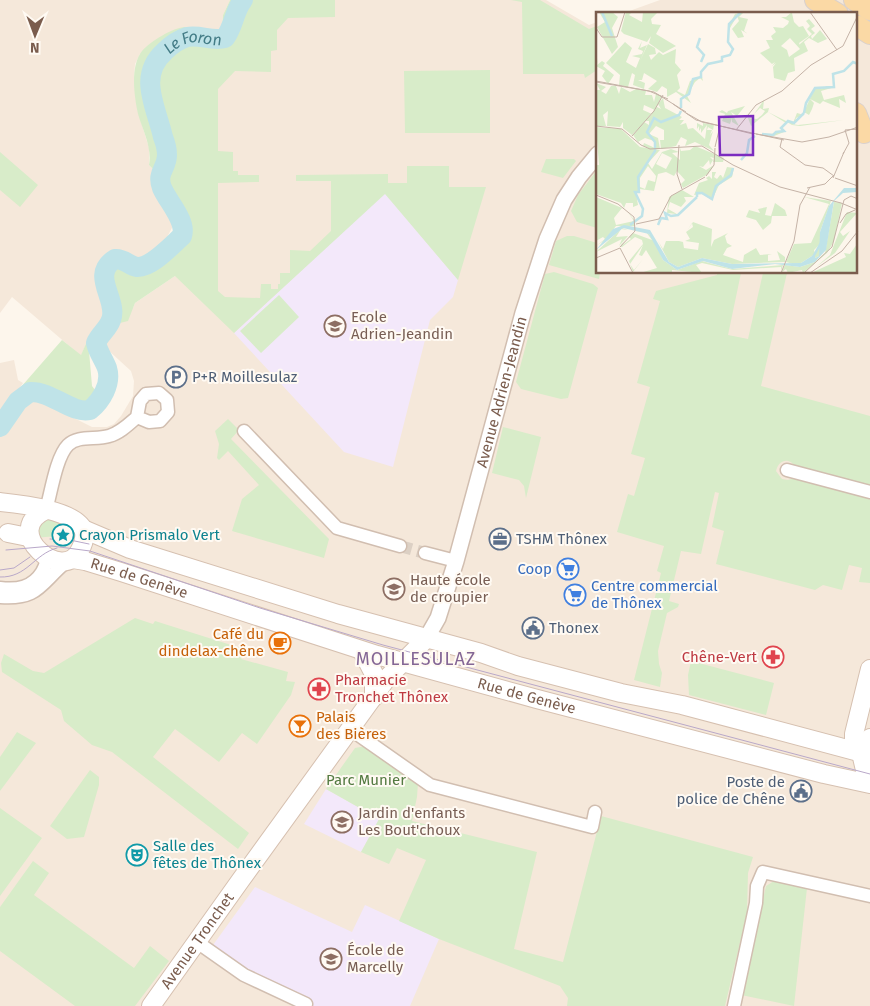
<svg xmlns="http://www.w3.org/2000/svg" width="870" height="1006" font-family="'Fira Sans',sans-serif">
<rect width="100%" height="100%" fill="#fdf6ec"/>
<path fill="#f5e8da" d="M0,0h230l-7,15 -1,14 -2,3h-9l-24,-5 -47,27 -5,10 -1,12 4,36 11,36v17l6,6 1,25 18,28 -9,17 -13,13 -6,4 -9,2 -16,-9h-6l-14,7 -3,6 1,15 4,39 -13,16 -9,22 -69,-59 -12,16z
M306,0h240l43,25 8,-3 1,250h258v-258h-235l39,-14h210v1006h-870v-570l23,-32 9,-4h6l54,27h15l7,-3 7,-8 12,-20 1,-15 -3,-10 -23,-21 -4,-12 5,-8 10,-11 14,-11 2,-5 40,-27 21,-18 -5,-197z
M14,360l4,20 5,3 -23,33v-53z"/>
<path fill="#f3e8fa" d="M385,193l73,87 -5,17 -23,23 -37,147 -49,-15 -110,-119z
M326,789l54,30 -19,33 -57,-28z
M255,887l97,45 13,-27 74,34 -29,67h-100l3,-5 -62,-29 -38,-27z"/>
<path fill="#d8ecc9" d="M230,0h7c-12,13 -7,26 -16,36 -11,2 -20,-4 -31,-3 -10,1 -20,7 -27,14 -6,5 -12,10 -15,18 -9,25 7,64 14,88v4l-7,14 -6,-6c3,-18 -6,-34 -11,-51 -4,-19 -8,-48 4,-63 7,-9 32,-24 43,-24 12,1 27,10 37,2l1,-14z
M249,0h86v17l-47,1 -11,12v20l-6,1v21l-36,-1 -17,18v62l15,1v19h5v4h21v7l-41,1v108l7,6 35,1 1,-14h10v5h7v-5h2v-11h10v-23l20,1 21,-20v-50h-35v-6l92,-1v9h19v-17h42v21h37l-28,93 -73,-86 -151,139 -59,-57 -40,27 -7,18 -8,2 -1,-4 -4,4c0,-6 0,-11 -1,-16 -2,-14 -10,-26 -2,-39l6,-4c7,2 12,8 18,10 15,3 45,-26 55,-37v-4l-26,-49v-8l8,-14 -13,-46 -6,-34 5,-18 23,-21 7,-2 26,2 13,-2c13,-10 9,-31 21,-41z
M511,0h29l49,29 8,-3v44l-12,8 -1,-4h-61l-1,-72z
M490,70v63h-85l-1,-62z
M0,152l38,33 -18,22 -20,-17z
M546,159h28l2,2 -13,17 -22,-6z
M597,170v58l-20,-6 -6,-11 7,-16z
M567,236h7l23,7 1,29 2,1 -1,6 -50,-14 7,-24z
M554,272l39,12 5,4 -30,110 -7,1 -40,-10 -5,-7 29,-108z
M717,273h24l-13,62 20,4 15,-66h24l-26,113 109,30v71l-74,-19c-6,-11 -17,-9 -20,3l6,8 6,1 6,-2 76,20v85l-11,-1 3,-14 -13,-3 -7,25 -19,-5 -8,5 -99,-26 8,-33 -12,-4 7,-34 -4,-1 -14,62 -20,-3 -12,50 10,3 -1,3 -11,6 -9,38 1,13 3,9 -2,14 -26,-7 27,-107 -4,-2 7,-25 -47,-14 11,-38 6,2 11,-38 -14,-4 19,-67 -13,-4 23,-82 -7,-2 3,-8 61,-16z
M279,295l20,22 -38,36 -21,-22z
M88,339l4,47 3,4c0,23 -18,10 -28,6 -8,-4 -18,-7 -27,-8 -10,-1 -17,3 -26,7l48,-55 19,15z
M228,419l11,11 -8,9 98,100 -5,19 -92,-27 10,-32 17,-14 -31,-34 -9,9 -2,-2 2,-14 -4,-13z
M503,427l38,10 -15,61 -2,-12 -5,-6 -27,-7z
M50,517l22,8 7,14 -21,-3 -25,2 2,-12z
M135,618l18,6 2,-3 92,29 -6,9 47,13 -2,9 9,1 -4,13 -34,49 -15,-11 -23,29 -44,-33 -22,28 96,76 -11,16 -126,-97 -20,-7 -28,-24 -3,-11 -59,-38 -1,-9 3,-9 29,17 11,2z
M691,661l83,22 -8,32 -77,-20 -1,-20z
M17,732l19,11 -36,48v-34z
M366,746l52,37 -1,14 -5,24 125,31 -23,97 49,13 38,-146 152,41 -5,16 -1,40 -22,93h-158l1,-8 -8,-12 -121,-47 -40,-18 27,-61 -29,-12 -8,16 -28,-12 18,-33 -53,-30 29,-41z
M90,770l9,7v8l-15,52 -17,2 -17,-13z
M0,808l42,30 -42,58z
M33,861l16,12 -15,22 100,73 16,-22 19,15 -34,45h-60l-75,-55v-44z
M774,881l33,7 -13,118 -53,-11 25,-109z"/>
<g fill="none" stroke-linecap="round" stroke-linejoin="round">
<path stroke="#bfe3e8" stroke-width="20" id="s1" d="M0,427l18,-26 12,-9c22,-1 41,22 60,18 11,-9 22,-26 17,-42 -3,-8 -9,-16 -11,-25 3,-8 12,-14 15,-23 8,-20 -22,-45 4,-61 9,-1 14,7 22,8 14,1 34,-21 45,-31 5,-15 -14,-34 -20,-48 -6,-16 5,-19 5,-33 0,-6 -2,-13 -4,-18 -7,-31 -26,-61 2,-86 7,-7 13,-11 22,-14 13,-3 25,5 38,1 9,-12 9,-27 18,-38"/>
<path stroke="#dcd0c4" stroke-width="12" stroke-dasharray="12 6" stroke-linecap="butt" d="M400,546l25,7"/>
<g stroke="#d1beb0" stroke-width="15">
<path id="minor" d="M244,431l93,97 63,18
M787,470l83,22
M46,510c5,-17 10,-53 22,-65 10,-10 28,-5 41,-9 11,-3 20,-12 28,-19l3,-16 6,-7 13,-1 8,7 1,12 -8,9 -11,1 -12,-5
M425,553l31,8
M0,588c17,2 32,0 42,-16 3,-6 5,-9 3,-15
M0,597c39,3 40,-13 66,-35
M350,729l80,56 162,42 3,-15
M197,942l47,33 62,29 -1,2
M734,1006l22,-103 1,-17 6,-14 107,24"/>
</g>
<g stroke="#d1beb0" stroke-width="18">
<g id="tertiary">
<path id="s2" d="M426,639l12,-21 18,-57 67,-248 24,-74 17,-39 15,-23 19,-23"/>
</g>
</g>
<g stroke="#d6c0b0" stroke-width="20">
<g id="secondary">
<path d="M0,502c19,2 79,8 84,30 1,6 -1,13 -4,18 -17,35 -80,-19 -34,-40"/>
<path d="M83,529l47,20 208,65 143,39 37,13 103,27 61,12 188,50"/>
<path d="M8,533l20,4"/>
<path id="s3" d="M73,559l12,2 36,11 256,83 160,44 287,75 46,10"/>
<path d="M362,651l12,23v23"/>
<path d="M861,753l9,-15"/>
<path d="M868,783l-7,-30 -7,-13v-6l16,-65"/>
<path id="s4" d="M151,1006l89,-125 147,-203 39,-39"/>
</g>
</g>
<g stroke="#dad1cd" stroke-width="22">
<path id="primary" d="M815,0l23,14
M854,0l16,10
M856,25l14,9
M856,113l8,20"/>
</g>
<use href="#minor" stroke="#fff" stroke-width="12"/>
<use href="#tertiary" stroke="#fff" stroke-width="15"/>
<use href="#secondary" stroke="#fff" stroke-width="18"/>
<use href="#primary" stroke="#fbd9a5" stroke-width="20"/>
<path stroke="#b9a8c9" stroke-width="1" d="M50,539l20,1 19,4
M6,550l46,-4 38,5 170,57 123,37 487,129
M0,570l14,-2 16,-11
M0,577c27,1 34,-23 57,-29"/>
</g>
<defs>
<g id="school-ring" transform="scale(1.125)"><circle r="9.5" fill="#fffaf3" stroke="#8d6e63" stroke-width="1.5"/><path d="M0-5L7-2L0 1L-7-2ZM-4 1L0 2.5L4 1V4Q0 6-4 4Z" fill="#8d6e63"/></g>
<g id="parking-ring" transform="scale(1.125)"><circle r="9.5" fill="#fffaf3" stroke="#5c6f8a" stroke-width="1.5"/><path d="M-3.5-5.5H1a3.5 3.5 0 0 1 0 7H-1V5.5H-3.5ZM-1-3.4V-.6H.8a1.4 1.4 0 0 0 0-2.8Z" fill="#5c6f8a"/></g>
<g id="sight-ring" transform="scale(1.125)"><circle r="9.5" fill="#fffaf3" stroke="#0f9aa8" stroke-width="1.5"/><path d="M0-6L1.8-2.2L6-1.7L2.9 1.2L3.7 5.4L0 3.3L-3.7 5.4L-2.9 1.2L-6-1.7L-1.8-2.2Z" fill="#0f9aa8"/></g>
<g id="office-ring" transform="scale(1.125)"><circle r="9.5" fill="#fffaf3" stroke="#5c6f8a" stroke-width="1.5"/><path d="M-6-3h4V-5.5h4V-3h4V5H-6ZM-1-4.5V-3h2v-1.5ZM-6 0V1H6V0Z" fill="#5c6f8a"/></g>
<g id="supermarket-ring" transform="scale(1.125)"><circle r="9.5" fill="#fffaf3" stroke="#3f7fe0" stroke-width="1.5"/><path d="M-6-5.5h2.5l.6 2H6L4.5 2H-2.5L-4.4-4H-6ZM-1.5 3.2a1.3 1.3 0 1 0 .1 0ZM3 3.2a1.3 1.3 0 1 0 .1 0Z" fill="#3f7fe0"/></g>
<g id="university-ring" transform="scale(1.125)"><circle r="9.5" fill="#fffaf3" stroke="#8d6e63" stroke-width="1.5"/><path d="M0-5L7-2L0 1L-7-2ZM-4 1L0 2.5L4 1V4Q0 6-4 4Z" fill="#8d6e63"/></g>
<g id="civic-ring" transform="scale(1.125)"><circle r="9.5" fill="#fffaf3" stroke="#5c6f8a" stroke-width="1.5"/><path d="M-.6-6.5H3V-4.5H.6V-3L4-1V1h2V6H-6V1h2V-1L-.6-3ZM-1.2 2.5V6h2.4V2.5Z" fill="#5c6f8a"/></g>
<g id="cafe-ring" transform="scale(1.125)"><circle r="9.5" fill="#fffaf3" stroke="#e8710a" stroke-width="1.5"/><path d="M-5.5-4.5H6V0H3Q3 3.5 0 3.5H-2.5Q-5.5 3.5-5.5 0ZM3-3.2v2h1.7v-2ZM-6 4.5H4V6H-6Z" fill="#e8710a"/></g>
<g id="pharmacy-ring" transform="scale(1.125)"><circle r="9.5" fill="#fffaf3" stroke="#e0444e" stroke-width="1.5"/><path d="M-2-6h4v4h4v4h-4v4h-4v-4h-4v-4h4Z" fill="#e0444e"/></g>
<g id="bar-ring" transform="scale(1.125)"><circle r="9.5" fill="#fffaf3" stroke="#e8710a" stroke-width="1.5"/><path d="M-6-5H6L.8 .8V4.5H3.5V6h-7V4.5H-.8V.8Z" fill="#e8710a"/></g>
<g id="theatre-ring" transform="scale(1.125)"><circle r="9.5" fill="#fffaf3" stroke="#0f9aa8" stroke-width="1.5"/><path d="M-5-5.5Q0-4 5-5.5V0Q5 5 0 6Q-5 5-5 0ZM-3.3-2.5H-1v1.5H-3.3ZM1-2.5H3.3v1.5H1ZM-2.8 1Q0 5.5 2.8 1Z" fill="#0f9aa8"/></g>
</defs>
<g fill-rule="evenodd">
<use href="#school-ring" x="335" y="326"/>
<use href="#parking-ring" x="176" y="377"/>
<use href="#sight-ring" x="63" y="535"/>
<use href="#office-ring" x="500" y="539"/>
<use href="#supermarket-ring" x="568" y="569"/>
<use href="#university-ring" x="394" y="589"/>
<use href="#supermarket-ring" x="575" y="595"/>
<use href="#civic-ring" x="533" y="628"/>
<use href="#cafe-ring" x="280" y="643"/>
<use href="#pharmacy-ring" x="773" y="657"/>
<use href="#pharmacy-ring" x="319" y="689"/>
<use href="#bar-ring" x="300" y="726"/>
<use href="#civic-ring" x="801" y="791"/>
<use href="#school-ring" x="342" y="822"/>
<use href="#theatre-ring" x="137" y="855"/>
<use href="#school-ring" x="331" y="959"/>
</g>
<g text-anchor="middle" stroke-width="4" stroke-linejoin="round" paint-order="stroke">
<g font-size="15" fill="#785e54" stroke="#fffaf3" text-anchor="start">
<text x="351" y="322">Ecole<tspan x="351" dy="17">Adrien-Jeandin</tspan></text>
<text x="410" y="585">Haute école<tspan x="410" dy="17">de croupier</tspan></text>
<text x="358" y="818">Jardin d'enfants<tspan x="358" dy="17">Les Bout'choux</tspan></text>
<text x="347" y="955">École de<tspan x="347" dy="17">Marcelly</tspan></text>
</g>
<g font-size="15" fill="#4e5e75" stroke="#fffaf3" text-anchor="start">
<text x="192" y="382">P+R Moillesulaz</text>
<text x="516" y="544">TSHM Thônex</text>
<text x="549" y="633">Thonex</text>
<text x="785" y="787" text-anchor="end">Poste de<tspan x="785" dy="17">police de Chêne</tspan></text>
</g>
<g font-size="15" fill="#7a5c4d" stroke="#fffaf3">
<text dy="5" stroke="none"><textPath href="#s2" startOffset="259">Avenue Adrien-Jeandin</textPath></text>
<text dy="5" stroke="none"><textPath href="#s3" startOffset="69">Rue de Genève</textPath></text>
<text dy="5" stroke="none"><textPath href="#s3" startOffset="474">Rue de Genève</textPath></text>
<text dy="5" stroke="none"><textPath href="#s4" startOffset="80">Avenue Tronchet</textPath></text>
</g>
<g font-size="15" fill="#0d838f" stroke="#fffaf3" text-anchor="start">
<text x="79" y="540">Crayon Prismalo Vert</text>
<text x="153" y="851">Salle des<tspan x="153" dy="17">fêtes de Thônex</tspan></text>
</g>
<g font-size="15" fill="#366cbe" stroke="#fffaf3" text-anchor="end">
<text x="552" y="574">Coop</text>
<text x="591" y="591" text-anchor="start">Centre commercial<tspan x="591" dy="17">de Thônex</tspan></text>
</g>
<g font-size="15" fill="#c56008" stroke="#fffaf3" text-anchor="end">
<text x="264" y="639">Café du<tspan x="264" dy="17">dindelax-chêne</tspan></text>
<text x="316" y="722" text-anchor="start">Palais<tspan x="316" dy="17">des Bières</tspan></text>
</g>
<g font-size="15" fill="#be3a42" stroke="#fffaf3" text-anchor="end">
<text x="757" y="662">Chêne-Vert</text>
<text x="335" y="685" text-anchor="start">Pharmacie<tspan x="335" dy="17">Tronchet Thônex</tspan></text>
</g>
<g font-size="15" fill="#537a41" stroke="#fffaf3">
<text x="366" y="785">Parc Munier</text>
</g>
<g font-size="16" font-style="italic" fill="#437c86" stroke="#fffaf3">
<text dy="6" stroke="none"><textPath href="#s1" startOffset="588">Le Foron</textPath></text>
</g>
<g font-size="18" letter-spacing="1" fill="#846695" stroke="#fffaf3">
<text x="416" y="665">MOILLESULAZ</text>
</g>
</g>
<g transform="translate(596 12)">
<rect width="261" height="261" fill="#fdf6ec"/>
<path d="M3,0h13l6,5 -6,11 6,19 -6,7 -15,-27 8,-5zM30,0h6l-3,3 13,7 1,-10h15l-7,7 1,5 9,1 -5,9 20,12 -13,7 -14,-10 2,-7 -4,6 -23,-8 -3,-3zM148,0l-5,5 9,2 -4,12 4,3 -7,-4 3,7 -6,1 -6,-9 7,-8 -2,-5 -7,12 -2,-1 7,-13zM196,0h5l-5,1 2,9 5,5 4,-1 6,10 -10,7 1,2v-1l12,-10 -5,-5 3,-3 -4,-5 3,-2 6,7 -4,3 4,4 -4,3 1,3 8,-9 7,9 -9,4 -9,-5 -5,4 4,9 -14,7 1,13 -7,2 -3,8 -11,-3 -1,-11 3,-4 -4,3 3,-4 -3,2 -12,-11 10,-5 -4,-8h7l-2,-4 5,-4 -3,-5 10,1 5,-4 1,-3 -8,-4h5zM194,26l10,11 -11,8 -2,-7 -6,-4zM46,29l-2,7 7,-3 -7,16 8,-17 7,4 1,6 -7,1 2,5 8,-8 4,3 13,-6 -1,14 6,7 -4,5 3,13 -3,3 8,4 5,-14 12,-4 1,4 -3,-3 -5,4 -8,14 4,7 -15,-11 -9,5v-8l-5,-3 -5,6 -9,-3 9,-8 -13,-8 -2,7h-4l7,3 -1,6 -11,-4 2,-10 -3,-2 -4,14 -9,-2 1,-10 -14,-12 19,-21 7,6 -6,14 10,6 4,-10 -8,-2 10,-2 1,-3 -5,-2zM2,46l-1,7 5,-4 3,2 -2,3 11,9 -6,9 -6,-8 3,-5 -9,-5zM0,71l10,4 -5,4 5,3 5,-8h5l3,8 2,-7 9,5 6,-3 10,2 -1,4h7l2,7 2,-8 6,2 -7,14 -11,-5 -1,5 9,4 -20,21 -9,-7v-6l-3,5 -13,-1 1,-15 -5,4 3,11h-10v-36h4zM231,74l8,1 -14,4 3,9 20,-5 2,8 -7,-4 1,9 -17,-7 -3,3 -10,-5 4,4 -2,6 -3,6 -5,-3 11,-25 6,2zM67,86l2,10 17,9 -3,3h5l-4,5 6,-2 2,6 5,-1 12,11 2,-14 -6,8v-5l-2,3v-5l-2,3v-6l6,3v-3l11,2 -1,5 -5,-3 -1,3h5l-2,5 3,-4 -4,14 5,6 -19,-9 -10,4 2,-6 -6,-3 -5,9 -15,3 -1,-9h4v-10l-8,-4 -7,8 9,4 2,11h-9l-8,-3 1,-3 11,5 -1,-7 -9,-3 -7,4 -5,-7 11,-13 5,3v-4h-4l12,-14 4,2 -3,-5zM168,88l-1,9 6,-1 -1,4 18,9 7,2 4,-10 7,2 -8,3 -1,4 -3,2 6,1 46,-5 -44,6 -8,-1 -5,-3 -4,5 -2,1 3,2 1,1 -1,1 -10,4 -6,-1 16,-4 -3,-2 5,-6 -18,-11 -17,14 -3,-8 9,1 5,-4 3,-4 -5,-3 -6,6zM149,94l-8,10 -6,-4 8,14 -7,-4v-4l-2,6 -8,-3 3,-7 -6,-2 3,-2 5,3 1,-2zM0,115l25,2 19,18 20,3 -12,13 4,6 10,-17 9,-3 8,3 -7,1 8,7v-12l1,3 9,-1 5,-4 29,12 -1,4h-10l1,-4 -4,-1 3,3 -3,5 -1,-5 -6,7 -4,-1 7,4 8,-5 -6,9 -25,14 -2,-4 4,-4 -8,-9 -3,5 -8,-4 -8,2 -4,17 -14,-2 -4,4 2,12 -5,2v-4h-7l-2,5 -3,-5 -25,-9v-29h3zM66,141l10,5 -6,11 -10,-5zM52,154l8,10 -1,6 -7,-2 -3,9 -5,-2v-9zM131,155l7,1 -2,9 -13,8 -7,15 -10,-6 -8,1 5,-12 9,-3 -2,-2 3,-2 3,3v-7h4l-2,5 3,2 3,-4h1l2,3zM86,178l12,7h-10l2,4 -5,6 -11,-5 -2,7 9,5 -10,-1 2,-16zM0,185l26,11 -8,10 2,7 18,-4 -7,-10 8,10v5h-19l-11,14 -9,6 9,-7 -2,-2 -7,4zM208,185l27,4 -11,31 1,11 -7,7 1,4 6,-9 -2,11 -4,2v-4l-14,9 -8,1 -7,-2 8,-18 17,-1 18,-39zM238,190l8,1 -8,38 -7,12 -24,20 -1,-3 -14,3 -2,-4 -5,4 4,-8 15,2 15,-5 10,-9zM179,191l10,7 2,6h-15l-1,7 -8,7 -7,-10 -10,-3 3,-7 11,3 -2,-4 9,-2 -2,8 6,1zM251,200l10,1 -17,19 3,4 7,-5 -15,22 -19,14 14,-12zM97,210l19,7 -1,18 3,-7 14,-7 -3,3 2,7 5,3 -5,2 -4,7 20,7 1,-7 12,-7 4,7 12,-1 -4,1v6l12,-1 -3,-9 8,6v5l-53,2 -30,-6 -24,9 -9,-5 -11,-21 5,8 3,-8h13l4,1 1,6 14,2 1,-7 -14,-2 5,-2 -4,-7 7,-5 -1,-4 -5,8zM26,216l6,2 -7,-1 -5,8 12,-1 -9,10 3,-7 -26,13zM46,218l4,2 3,2 4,4 10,22 14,10 25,-9 30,8 51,-4 -2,6v-4l-48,3 -31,-7 -6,2 6,8 -30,-3v3h-32l17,-5 -11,-18 -4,6 -3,-1 4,-10 -13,19 4,6 9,-11 -10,13 -4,-11 14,-17 -1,-4 -7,-3 -13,10h-1v-2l7,-8 -7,9 10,-7 -2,-2 4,-4 19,7 -6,-8 -11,-1zM261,232v29h-46l35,-16 -2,-4 6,1z" fill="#d8ecc9" fill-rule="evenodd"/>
<path d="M248,176h13v4l-14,1 -9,8 -8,49 -11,12 -15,5 -25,-3 -43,5 -29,-8 -26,9 -14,-10 -14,-26 -26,-6 -27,22 17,-21 11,-4 26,5 19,32 9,5 24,-9 30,6 69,-1 14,-9v4l4,-2 1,-24 9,-26z" fill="#bfe3e8"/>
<path fill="none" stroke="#bfe3e8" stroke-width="2.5" d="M6,0l10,24M104,26l-3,9 7,8 -3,7M85,96v-9l8,-5 4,-15 8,-2v-5l7,-8 14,-3v-4l8,-2 3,-6 -5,-7 1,-18 12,-12M208,101l2,-10 9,-15 19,-1 -1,-13 11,-3 9,-9 5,2M166,122l11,1 3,-3 8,-1 -3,-3 7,-7 6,2 10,-10M145,148l6,-7 2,-13 6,-4M101,185v-4h5l10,6 4,-13 15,-11 2,-7M34,213l12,-9 1,-7 -8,-17h4l-1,-15 17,-26v-9l-8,-10 7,-14 7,4 18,-7 2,-4M62,213l3,-7 6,1 -2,-6 6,3 7,-1 19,-18M217,245l9,-16"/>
<path fill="none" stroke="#c5b3a7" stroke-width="1" d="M214,0l27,38M0,16l6,9h15l8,-25M0,69l58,11 32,20M0,70l53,9 19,8M77,92l23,16 57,14M90,101l16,9 82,18M0,114l26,3 19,16 9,4 52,-3 31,19M140,118l20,-25 26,-14 29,-26 32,-19 15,-31M160,122l46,8 27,-5 29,-10M36,124l22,-25 9,-16M186,127l-2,8 25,18 18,3 11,8M83,133l-2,29 5,15M119,135l5,-21M247,142l6,-11 -4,-13 13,-1M137,153l47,22 61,16 17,7M110,164l8,-11 1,-17M237,166l11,-26M239,166l23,8M211,176l18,-4 9,-9M0,183l22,9 16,13 1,14 -15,16M244,211l6,-9 9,-4M40,212l23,-5 12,-23 34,-19M24,236l13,25M0,246l24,-10M185,261l13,-32 6,-36 10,-18M208,261l28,-26 12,-47 7,-4 7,3M214,261l32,-22 16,-20"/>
<path fill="#7b2cbf" fill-opacity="0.15" stroke="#7b2cbf" stroke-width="2.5" d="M157,104v39h-33l-1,-38z"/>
<rect width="261" height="261" fill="none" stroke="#7a5c4d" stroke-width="2.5"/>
</g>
<g transform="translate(35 35) rotate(181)" stroke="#fffaf3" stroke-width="4" paint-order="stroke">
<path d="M0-4L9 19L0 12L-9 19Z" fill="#7a5c4d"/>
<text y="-8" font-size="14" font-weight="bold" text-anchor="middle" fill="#7a5c4d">N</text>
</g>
</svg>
